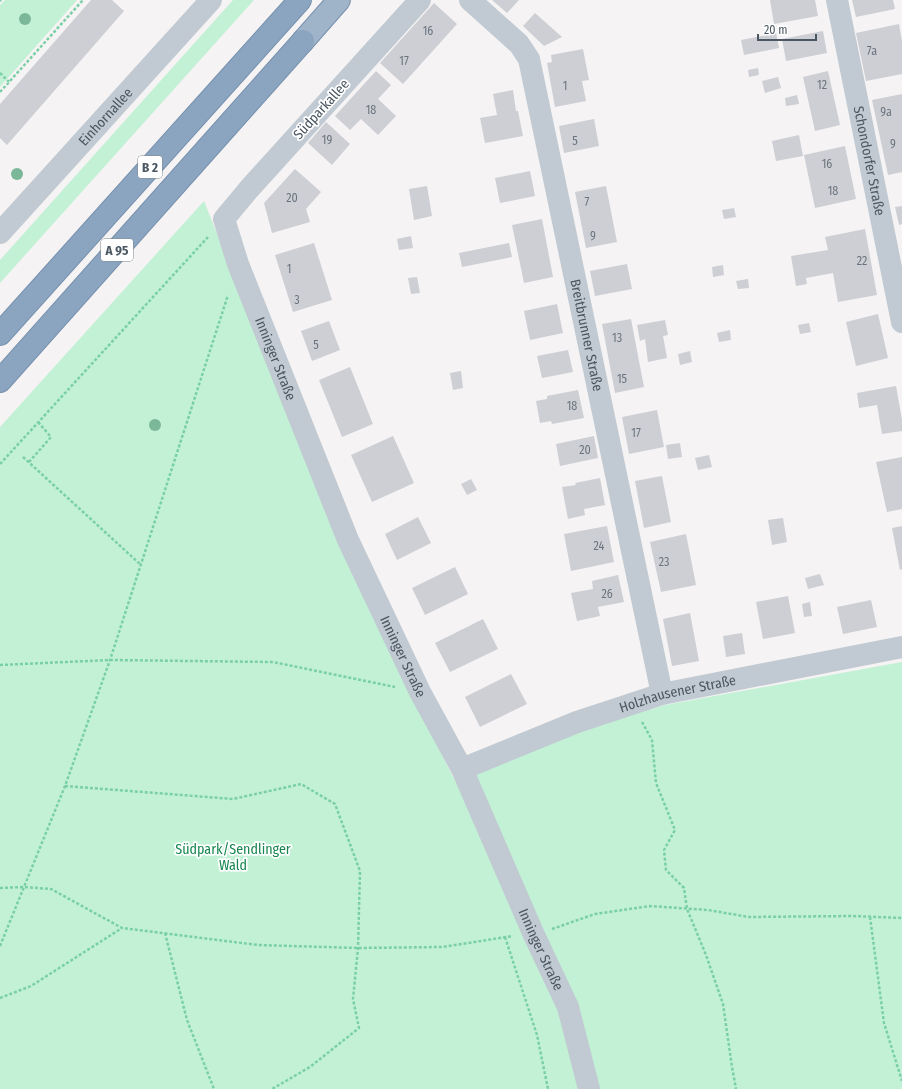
<svg xmlns="http://www.w3.org/2000/svg" width="902" height="1089" font-family="'Fira Sans Condensed',sans-serif">
<rect width="100%" height="100%" fill="#f5f3f3"/>
<path fill="#c3f1d5" d="M5,0h72l-77,87v-82z
M233,0h21l-254,283v-23z
M204,201l145,366 105,212 125,-48 86,-26 237,-43v427h-902v-662z"/>
<path fill="#cdcfd5" d="M91,0h21l12,11 -117,134 -7,-7v-34z
M492,0h27l-12,13z
M770,0h45l3,16 -44,8z
M852,0h41l2,9 -39,8z
M434,3l23,21 -54,60 -23,-21z
M535,13l27,24 -18,9 -21,-20z
M899,24l3,17v33l-36,7 -10,-48z
M823,31l4,22 -41,8 -4,-22z
M776,33l3,15 -35,7 -3,-15z
M583,49l6,31 -7,1 4,20 -31,6 -8,-44 5,-1 -1,-7z
M758,68l1,7 -10,2 -1,-7z
M376,71l15,14 -13,14 18,17 -18,19 -17,-16 -11,11 -15,-14z
M828,71l12,54 -25,6 -12,-54z
M778,77l3,11 -16,5 -3,-12z
M513,90l3,21h2l5,25 -38,7 -5,-25 17,-3 -4,-21z
M902,94v78l-14,3 -16,-75z
M797,95l2,9 -13,2 -1,-8z
M594,119l5,27 -35,7 -5,-27z
M326,122l24,22 -18,21 -24,-22z
M799,135l4,21 -27,5 -4,-20z
M845,146l11,53 -41,9 -11,-53z
M295,169l26,23 -15,17 4,13 -38,11 -8,-30z
M530,171l5,25 -35,7 -5,-25z
M427,186l5,30 -18,4 -5,-31z
M606,186l11,56 -31,6 -11,-56z
M902,206v18l-3,1 -4,-18z
M734,208l2,9 -12,2 -2,-9z
M542,219l11,58 -29,6 -12,-58z
M865,229l12,66 -39,7 -5,-29 -27,5 1,6 -11,2 -5,-30 37,-6 -3,-13z
M411,236l2,12 -14,2 -2,-11z
M314,243l18,57 -39,12 -18,-57z
M509,243l3,14 -50,10 -3,-14z
M627,264l5,25 -37,7 -5,-25z
M723,265l1,10 -11,2 -1,-10z
M417,277l3,16 -9,1 -3,-16z
M748,279l1,9 -11,1 -2,-8z
M557,304l6,29 -33,7 -6,-29z
M878,314l10,44 -32,8 -10,-44z
M631,319l13,68 -29,6 -13,-69z
M665,320l3,15 -5,1 4,22 -19,4 -3,-23 -5,2 -3,-16z
M329,321l11,29 -28,11 -11,-30z
M809,323l2,9 -11,2 -2,-9z
M730,330l1,10 -12,2 -2,-9z
M568,350l5,22 -31,6 -5,-22z
M690,351l2,11 -12,3 -2,-11z
M350,367l23,57 -31,13 -23,-57z
M461,371l2,17 -10,2 -3,-17z
M896,386l6,34v11l-20,3 -5,-29 -18,3 -2,-15z
M578,390l6,28 -32,6 -1,-3 -11,2 -4,-22 11,-2v-3z
M657,410l7,37 -35,7 -7,-37z
M393,436l21,47 -42,19 -21,-47z
M594,436l4,22 -38,8 -4,-22z
M680,443l2,14 -14,2 -2,-14z
M709,455l3,12 -14,3 -3,-12z
M902,457v52l-15,3 -11,-50z
M662,476l9,46 -27,6 -9,-47z
M600,478l5,27 -21,4 1,6 -17,4 -6,-32 14,-2 -1,-2z
M471,479l6,11 -10,5 -6,-11z
M418,517l13,26 -34,17 -12,-26z
M783,518l4,24 -15,3 -4,-25z
M607,526l7,36 -43,9 -7,-37z
M902,526v43l-2,1 -8,-42z
M686,534l10,51 -35,7 -11,-50z
M455,567l13,27 -43,21 -13,-27z
M820,574l4,11 -16,4 -3,-11z
M618,575l6,27 -26,5 2,9 -23,5 -6,-28 22,-4 -1,-8z
M788,596l7,37 -32,6 -7,-37z
M871,600l6,27 -34,7 -6,-27z
M810,602l2,14 -8,1 -2,-13z
M690,613l9,48 -27,5 -9,-47z
M483,619l15,30 -48,23 -15,-29z
M742,633l3,21 -19,3 -3,-21z
M511,674l16,30 -47,23 -15,-30z"/>
<g fill="none" stroke-linecap="round" stroke-linejoin="round">
<g stroke="#7690ad" stroke-width="24">
<path id="trunk" d="M303,41l36,-41"/>
</g>
<g stroke="#7690ad" stroke-width="24">
<path id="motorway" d="M0,334l300,-334
M0,381l303,-340"/>
</g>
<path stroke="#7ad0a6" stroke-width="2.5" stroke-dasharray="3 2" stroke-linecap="butt" d="M0,1l1,-1
M0,73l9,9
M0,92l83,-92
M23,457l118,108
M29,462l22,-25 -13,-15
M0,464l208,-227
M0,665l110,-5 163,2 122,25
M642,722l10,18 4,43 19,47 -11,20 2,20 18,18 3,21 19,46 17,49 9,63 4,22
M65,786l168,13 68,-15 34,20 25,67 -2,77 -5,51 6,29 -49,39 -38,22
M0,888l24,-1 27,2 71,39 136,17 100,3 84,-1 71,-11
M870,917l14,106 18,58
M552,929l43,-15 55,-8 58,4 41,7 104,-1 49,2
M165,933l22,87 27,69
M505,937l32,98 11,54
M0,946l65,-160 45,-126 118,-365
M0,998l31,-12 91,-58"/>
<g stroke="#c1cad2" stroke-width="22">
<path id="s1" d="M420,0l-171,189 -25,30 14,45 110,276 72,152 42,77 72,166 34,72 21,82"/>
<path id="s2" d="M470,0l49,44 10,15 133,635"/>
<path id="s3" d="M837,0l65,322"/>
<path id="s4" d="M0,233l211,-233"/>
<path id="s5" d="M462,769l115,-47 85,-28 240,-47"/>
</g>
<use href="#trunk" stroke="#9fb4c9" stroke-width="22"/>
<use href="#motorway" stroke="#8ba5c1" stroke-width="22"/>
</g>
<g fill="#7bb799">
<circle cx="25" cy="19" r="6"/>
<circle cx="17" cy="174" r="6"/>
<circle cx="155" cy="425" r="6"/>
</g>
<g text-anchor="middle" stroke-width="3.5" stroke-linejoin="round" paint-order="stroke">
<g font-size="12" fill="#6b747e">
<text x="428" y="35">16</text>
<text x="872" y="55">7a</text>
<text x="404" y="65">17</text>
<text x="822" y="89">12</text>
<text x="565" y="90">1</text>
<text x="371" y="114">18</text>
<text x="886" y="116">9a</text>
<text x="327" y="144">19</text>
<text x="575" y="145">5</text>
<text x="893" y="148">9</text>
<text x="827" y="168">16</text>
<text x="833" y="195">18</text>
<text x="292" y="202">20</text>
<text x="587" y="206">7</text>
<text x="593" y="240">9</text>
<text x="862" y="265">22</text>
<text x="289" y="273">1</text>
<text x="297" y="304">3</text>
<text x="617" y="342">13</text>
<text x="316" y="349">5</text>
<text x="622" y="383">15</text>
<text x="572" y="410">18</text>
<text x="636" y="437">17</text>
<text x="585" y="454">20</text>
<text x="599" y="550">24</text>
<text x="664" y="566">23</text>
<text x="607" y="598">26</text>
</g>
<g fill="#fff" stroke="#808990" stroke-width="1">
<rect x="138" y="156" width="24" height="22" rx="3"/>
<rect x="101" y="239" width="32" height="22" rx="3"/>
</g>
<g font-size="13" font-weight="bold" fill="#4a5661">
<text x="150" y="172">B 2</text>
<text x="117" y="255">A 95</text>
</g>
<g font-size="14" fill="#4a5661" stroke="#fff">
<text transform="translate(321 109) rotate(-48)" y="5">Südparkallee</text>
<text dy="5" stroke="none"><textPath href="#s4" startOffset="157">Einhornallee</textPath></text>
<text dy="5" stroke="none"><textPath href="#s3" startOffset="164">Schondorfer Straße</textPath></text>
<text dy="5" stroke="none"><textPath href="#s2" startOffset="366">Breitbrunner Straße</textPath></text>
<text dy="5" stroke="none"><textPath href="#s1" startOffset="443">Inninger Straße</textPath></text>
<text dy="5" stroke="none"><textPath href="#s1" startOffset="767">Inninger Straße</textPath></text>
<text dy="5" stroke="none"><textPath href="#s5" startOffset="229">Holzhausener Straße</textPath></text>
<text dy="5" stroke="none"><textPath href="#s1" startOffset="1091">Inninger Straße</textPath></text>
</g>
<g font-size="14" fill="#17864f" stroke="#fff">
<text x="233" y="854">Südpark/Sendlinger<tspan x="233" dy="16">Wald</tspan></text>
</g>
</g>
<path d="M758 34v6h58v-6" fill="none" stroke="#4a5661" stroke-width="2"/>
<text x="764" y="34" font-size="12" fill="#4a5661" stroke="#ffffff" stroke-width="3" paint-order="stroke">20 m</text>
</svg>
